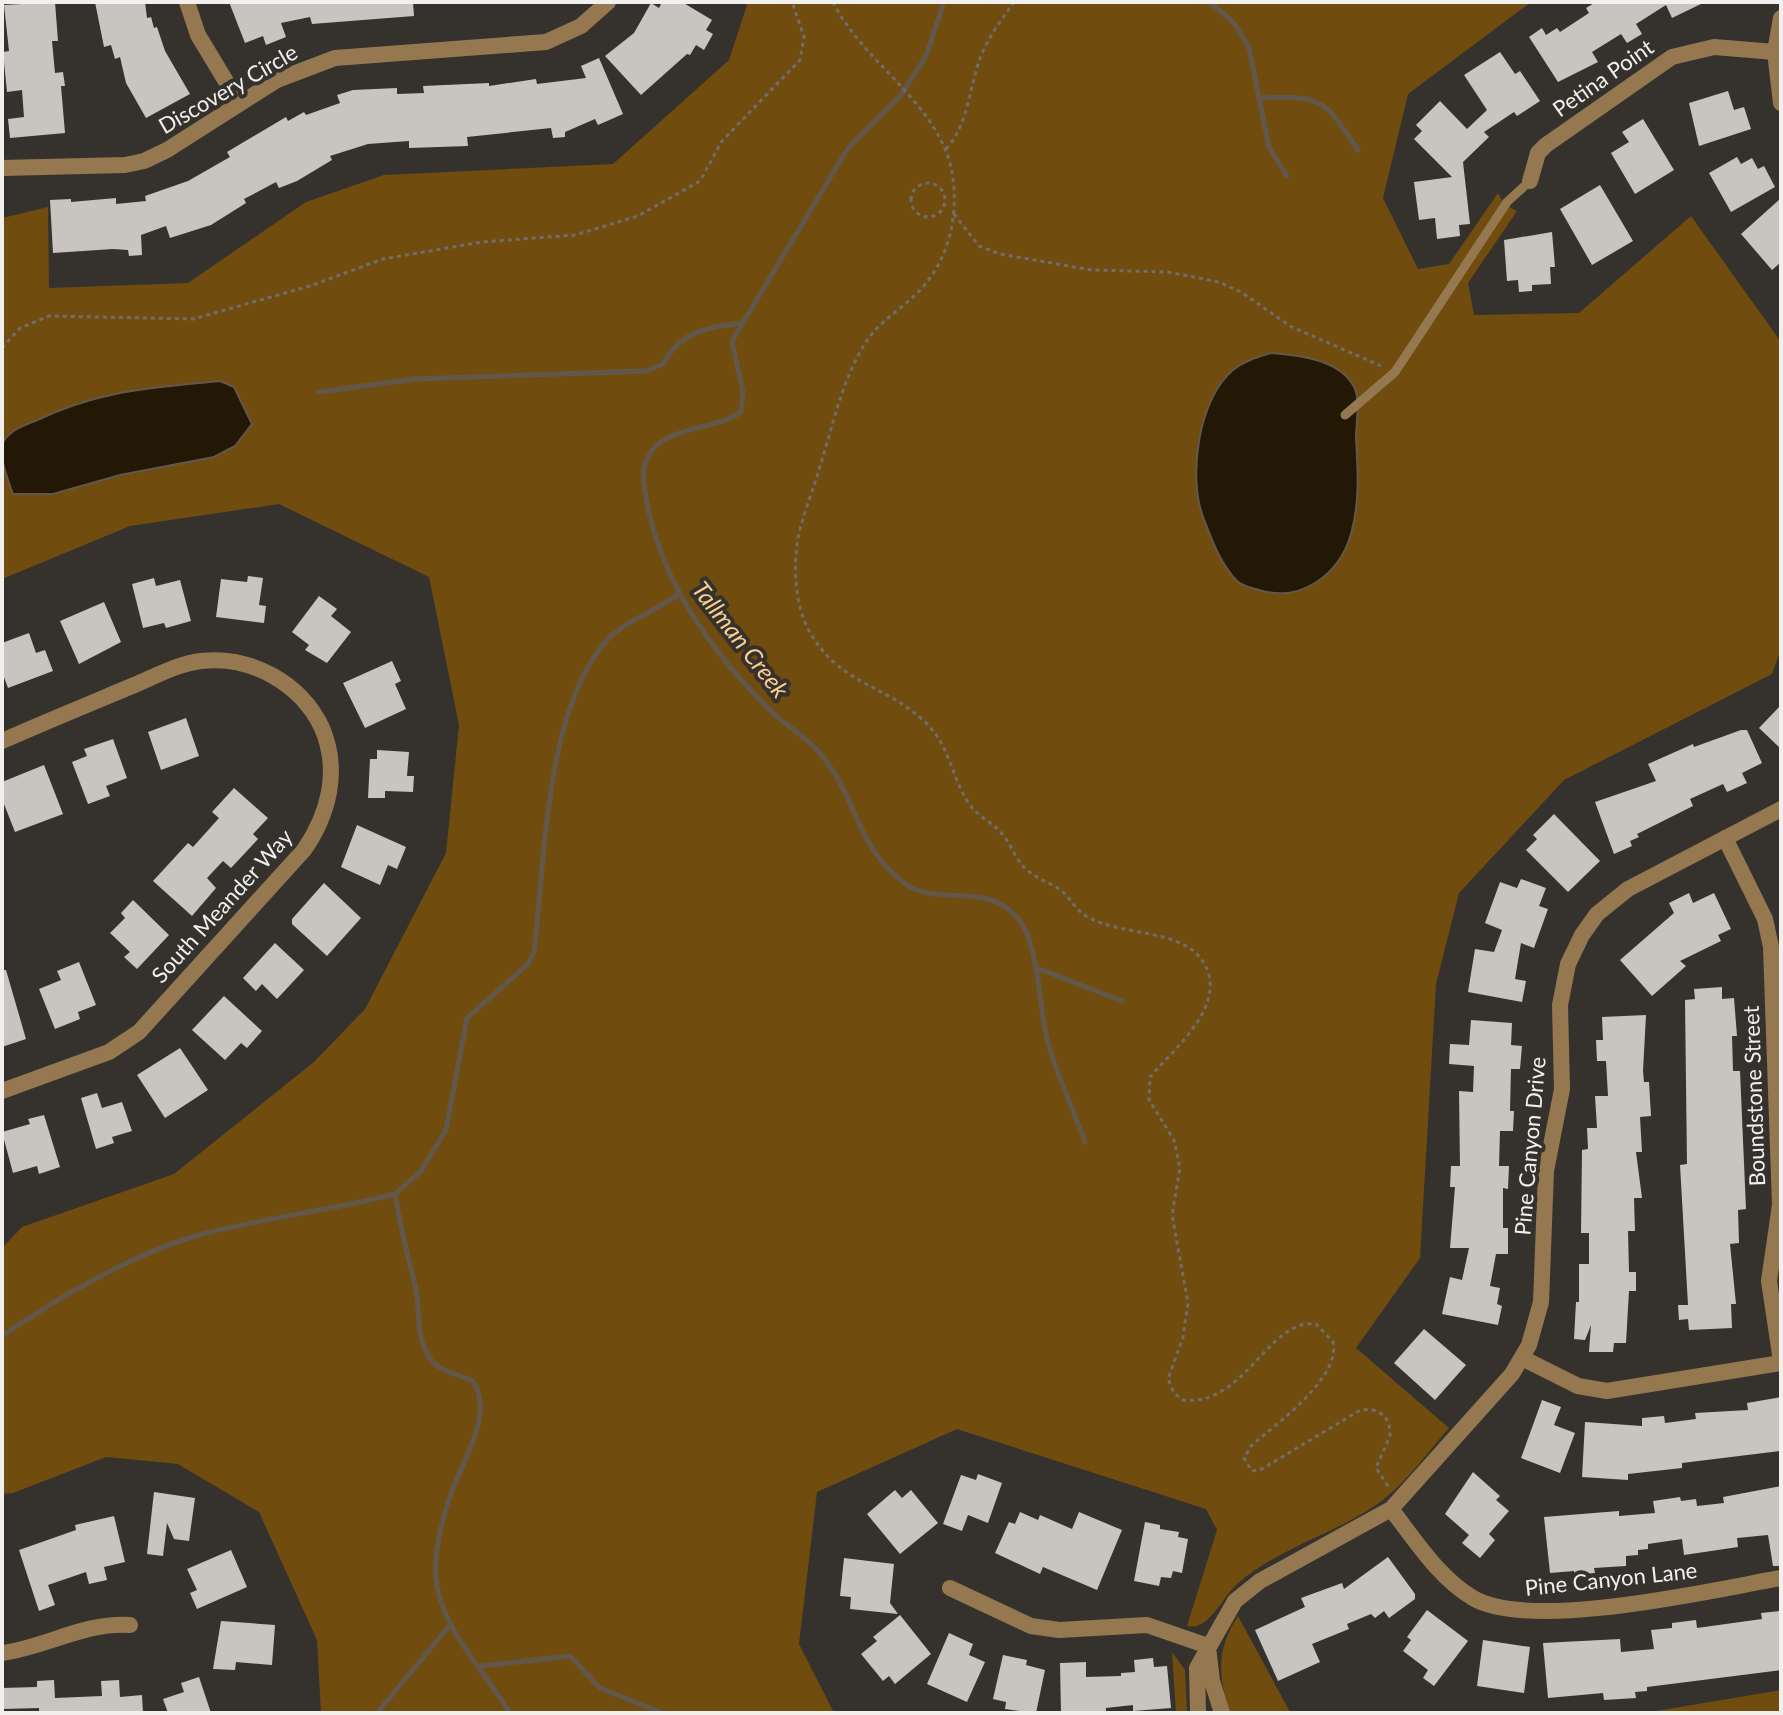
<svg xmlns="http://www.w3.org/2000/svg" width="1783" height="1715" font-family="Lato,sans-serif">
<rect width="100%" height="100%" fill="#35322e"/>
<path fill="#704c0f" d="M748,2h783l-123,92 -25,104 35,71 31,-5 49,-71 6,11 13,7 -49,72 6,32 105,-2 112,-97 90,126v307l-9,25 -208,106 -105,113 -23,91 -16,274 -64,90 93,80c-23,26 -44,57 -73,77 -44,30 -100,44 -140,80 -14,13 -27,46 -49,41l30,-96 -11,-21 -249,-80 -140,63 -18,152 35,69h-513l-4,-73 -58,-128 -81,-48 -72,-7 -93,36 -11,1v-246l20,-21 152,-53 140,-112 51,-53 81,-156 13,-128 -30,-148 -150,-73 -149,22 -128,53v-361l46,-11 1,81 139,-5 118,-81 78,-27 229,-11 116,-104z
M1238,1616l52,96 7,1h-67c-12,-36 -14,-64 8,-97z
M1172,1652l13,18 2,43h-11z
M1781,1690v23h-137z"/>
<path fill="#231705" stroke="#61584b" stroke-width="2" d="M1271,353c26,2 67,6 82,32 8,12 3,38 3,53 2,33 4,64 -5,96 -12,41 -50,69 -92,56 -7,-2 -17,-4 -22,-9 -17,-18 -25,-41 -34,-64 -15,-40 -5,-118 30,-147 11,-9 25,-13 38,-17z
M220,381l14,6 18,37 -17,22 -21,11 -94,18 -67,19h-40c-5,-14 -13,-33 -11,-48 3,-14 21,-20 33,-25 65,-31 115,-33 185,-40z"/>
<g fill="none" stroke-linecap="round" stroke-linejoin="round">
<path stroke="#61584b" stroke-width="5" d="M944,2l-18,54 -12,19 -14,21 -52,52 -116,193 11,51 -2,20c-26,19 -74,13 -92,43 -10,15 -4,37 -1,53 16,78 68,150 125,205 14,13 33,24 46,39 37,42 37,95 85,131 33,25 79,-3 113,34 22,25 22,90 30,122 9,35 26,69 38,103
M1210,2l24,21 15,25 20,99 18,29
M1260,98c62,-3 64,1 98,52
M319,392l96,-13 231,-8 17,-7c18,-33 44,-37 79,-41
M1037,968l85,33
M2,1336c54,-37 127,-80 190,-99 67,-19 136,-26 203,-43
M481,1666l89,-10 30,32 62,25
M377,1713l73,-88
M510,1713c-23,-38 -66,-83 -73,-127 -5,-29 4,-62 13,-90 11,-33 46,-83 22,-116 -15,-5 -34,-9 -43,-23 -14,-20 -8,-49 -14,-72 -8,-31 -15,-60 -20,-91l26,-23 25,-41 21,-112 61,-54 6,-12c11,-89 11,-244 73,-312 19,-20 50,-29 72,-46"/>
</g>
<path fill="#c8c4bf" d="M55,2l3,39h-6l3,32 8,-1 2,14h-4l4,47 -55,5 -2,-19 16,-2 -2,-27 -15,2 -4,-40 6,-1 -5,-46z
M95,2h50l2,16 4,-1 3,11 3,-1 8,24 25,43 -44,24 -20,-35 -6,-26 -5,2 -4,-14 -7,2z
M229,2h184l1,14 -102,8 -2,-7 -29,6 5,14 -20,8 -3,-9 -18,7z
M662,2h20l30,18 -6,10 7,4 -9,16 -8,-5 -6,10 -3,-1 -46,41 -36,-39 29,-23 17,-30 8,5z
M1596,2h109l-33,16 -6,-13 -30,19 6,10 -15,9 -6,-9 -29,18 6,10 -40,20 -29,-45 13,-9 4,7 11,-7 3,4 29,-19 -3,-5z
M1500,52l15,22 5,-3 20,30 -23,15 -3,-4 -30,20 5,5 -26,25 7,62 -11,1 1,11 -23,3 -2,-21 -16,2 -5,-38 38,-5 -38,-38 8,-8 -6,-6 24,-24 27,28 20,-19 -23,-35z
M599,58l24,56 -25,11 -3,-6 -30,13v5l-12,1 -2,-10 -84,9 1,9 -59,2v-7l-41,3 -38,12 2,4 -35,21 -18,7 -3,-6 -32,17 2,4 -35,22 -41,13 -4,-12 -25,9 1,20 -13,1 -1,-6 -15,-1 -60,4 -3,-53 21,-1v3l45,-4v6l30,-3 -1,-5 43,-15 42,-24 -3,-5 59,-35 2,4 16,-9 2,3 34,-12 -3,-8 16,-5 44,-2v6l27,-1 -1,-7 66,-3v3l47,-7 1,5 49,-6 -5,-12z
M1728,91l6,19 10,-3 7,22 -52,17 -10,-43z
M1643,119l31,51 -39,24 -24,-41 18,-11 -7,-10z
M1737,157l4,7 11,-6 6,11 6,-3 11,21 -44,25 -22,-39z
M1600,185l33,56 -41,24 -32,-56z
M1781,198v64l-9,8 -31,-36z
M1552,232l3,35h-5l1,17 -19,1v6l-13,1 -1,-12 -11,1 -3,-41z
M248,576l15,2 -4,27 7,1 -2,17 -48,-6 5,-38 26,3z
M154,578l2,8 24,-6 11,41 -25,7 -2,-5 -21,5 -11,-44z
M319,596l18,13 -6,7 20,16 -24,31 -22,-13 4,-5 -17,-13z
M104,602l17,40 -42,22 -19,-43z
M29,633l7,20 9,-3 8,21 -45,17 -6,-16v-29z
M392,661l9,20 -6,3 11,25 -41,19 -22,-45z
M1781,705v44l-22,-21z
M186,718l13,38 -38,14 -13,-38z
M1741,730h6l15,33 -20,10 5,10 -20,9 -4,-8 -33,15 3,7 -56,28 2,3 -9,4 2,5 -18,8 -19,-52 61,-21 -8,-17 45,-20 1,3z
M113,739l14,39 -21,8 4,10 -22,8 -16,-42 15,-6 -3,-7z
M377,750l32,2 -2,24h7l-1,16 -28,-1v7h-17l2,-39h7z
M44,765l19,49 -48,18 -13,-33v-17z
M234,788l34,30 -15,16 5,5 -27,29 -8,-7 -16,17 9,10 -24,28 -39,-35 35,-38 5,4 26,-29 -7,-6z
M1554,814l46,47 -32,31 -42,-42 11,-11 -4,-4z
M357,825l49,22 -9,22 -9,-4 -8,20 -39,-18z
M1521,879l25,9 -7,18 9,3 -14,39 -13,-5 -6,36 11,2 -4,21 -54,-10 7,-43 19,3 8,-22 -17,-7 15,-41 17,6z
M324,883l37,35 -34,38 -35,-32v-5z
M1689,893l4,10 21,-10 17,36 -13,6 3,6 -41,20 6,5 -34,30 -32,-36 54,-47 -5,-10z
M133,900l36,35 -32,34 -13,-12 6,-5 -20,-19 15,-15 -4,-5z
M275,943l29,27 -27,29 -15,-15 -6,7 -13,-13z
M79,962l17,43 -18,7 2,7 -25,10 -16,-40 22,-9 -4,-9z
M2,970h4l20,69 -24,8z
M1722,987v12l12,-1 3,38h-5l1,35h7l6,138 -8,1 1,33 -9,1 6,60h-5l1,24 -43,2 -1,-11 -9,1 -1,-15h10l-8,-140 7,-1 -2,-164 10,-1 -1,-10z
M224,996l38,35 -15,17 -6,-5 -16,17 -33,-30z
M1646,1015l-3,56 1,11h5l2,34 -11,1 2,35h-6l6,46h-8l1,33h-7l1,41h7v19h-7l-3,52h-12l-1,9h-24l2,-27 -6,15 -11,-1 2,-37h3v-38h10v-31h-8l1,-83 6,-1 -1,-21h10l-2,-32h13l-2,-35h-9l-1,-21h7l-1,-23z
M1471,1020l41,3 -1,22 11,1 -2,23h-9l-1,42h4l-1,20h-13l-1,35h10l-1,23 -5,-1v40h5v26h-12l-6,32 10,2 -3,16 5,2 -4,19 -56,-11 8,-37 12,3 7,-32h-19l5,-61h-5l1,-21h9l-1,-75 14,1 1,-26 -25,-2 1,-20 19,1z
M180,1048l28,42 -43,28 -28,-43z
M97,1093l5,15 20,-6 10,29 -20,6 2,6 -18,6 -15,-51z
M44,1115l16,52 -21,7 -2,-8 -24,7 -11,-41 28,-8 -2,-5z
M1424,1329l42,36 -31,35 -41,-37z
M1781,1397v54l-99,12v5l-54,6v6l-46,-3 3,-55 57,4v-8l22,-2 1,7 31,-4 -1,-6 53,-3 -1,-7z
M1542,1400l19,7 -7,18 21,8 -15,40 -39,-15z
M1473,1472l27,24 -4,4 13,11 -20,23 6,6 -15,18 -18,-15 7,-8 -24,-21z
M978,1474l24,9 -14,40 -20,-8 -6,16 -19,-7 18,-49 15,5z
M1781,1486v80h-8l-5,-31 -31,3 1,9 -54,8 -2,-16 -34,5v5l-10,1v5l-12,1v10l-32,2 1,5 -21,2v-4l-24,2 -6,-56 75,-6v5l36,-3 -2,-12 27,-4 1,4 15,-2 1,7 27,-3 -1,-6z
M895,1490l7,8 9,-8 27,33 -38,31 -33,-40z
M154,1492l41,6 -6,43 -15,-2 -7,-16 -4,33 -16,-2z
M1020,1512l18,8 2,-5 32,14 7,-17 43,18 -25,60 -54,-23 -3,7 -45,-21 14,-31 6,2z
M114,1516l11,46 -21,5 3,13 -18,4 -3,-12 -38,13 7,20 -16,6 -20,-61 57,-20 -1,-5z
M1145,1522l15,3v4l19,3 -1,5 10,2 -6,34 -9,-2 -2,7 -10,-1 -2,9 -25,-5z
M231,1550l16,37 -50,22 -7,-16 7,-3 -10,-21z
M1388,1557l27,37v5l-26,19 -5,-7 -9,7 -4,-4 -24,10 2,5 -37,15 8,18 -42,19 -23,-51 50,-23 -4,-9 41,-15 2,6z
M844,1558l50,6 -4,39 8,11 -48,-5 1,-12 -11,-1z
M1427,1610l41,31 -34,45 -11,-8 5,-8 -25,-19 8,-11 -4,-3z
M1780,1611l1,59 -134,17v4l-12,1 1,6 -32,2 -1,-7 -55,5 -5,-55 77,-4 1,13 33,-3 -3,-19 21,-2v-5l24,-3 1,8 65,-9 -1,-6z
M900,1615l31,39 -36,30 -6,-8 -6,5 -22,-27 16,-13 -4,-4z
M221,1621l54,4 -3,40 -36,-3 -1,8 -22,-1z
M949,1633l24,11 -4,11 16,7 -18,40 -40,-18z
M1483,1640l47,7 -6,46 -47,-7z
M1003,1655l24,5 -1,5 19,5 -9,43 -31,-4 1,-7 -13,-3z
M1153,1658l1,9 13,-1 4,42 -38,3v-6l-27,3v5h-45l-1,-50 26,-1v15l35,-1v-3l14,-1 -1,-12z
M199,1677l12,36h-43l-5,-14 21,-7 -3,-9z
M54,1680l1,18 47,-2 -1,-15 18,-1 1,17 22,-2 1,18h-104v-5l-37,1v-21l35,-1v-6z"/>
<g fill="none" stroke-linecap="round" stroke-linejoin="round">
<path stroke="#706d6a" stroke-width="3" stroke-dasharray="4 4" stroke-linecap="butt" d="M833,2c30,61 106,101 119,170 7,41 -2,86 -31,117 -17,19 -41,31 -55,53 -25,39 -34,88 -48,131 -8,26 -20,53 -22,81 -2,24 1,53 12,75 31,57 77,54 118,94 24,23 25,53 42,79 9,15 25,20 35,33 9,11 12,24 23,34 11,10 25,14 36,22 9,8 14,19 24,25 35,22 107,10 122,56 13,39 -35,78 -58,105l-1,23 25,40 6,28 -8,47 16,88 -5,34 -15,42 6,14 9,7c62,7 85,-82 133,-76l17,18c8,36 -57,82 -82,104l-7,12 8,13 10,-2 95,-57c13,-6 25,-1 32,11l1,13 -14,32 14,21
M946,149c23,-25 23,-63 35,-93 8,-20 21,-37 33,-54
M911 200a17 17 0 1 1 34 0a17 17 0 1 1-34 0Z
M954,214l25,32 21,8 92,16 76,2 51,10 22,10 49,34 91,40
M2,348l18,-20 29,-12 144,3 117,-33 73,-27 99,-17 93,-7 63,-19 62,-35 22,-40 78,-81 4,-23 -12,-35"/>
<path stroke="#957850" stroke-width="9" d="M1345,415l50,-43 112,-170 23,-21"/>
<path stroke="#957850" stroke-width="16" d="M187,2l11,33 41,68
M1781,18l-6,34 6,51
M2,168l123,-3 19,-4 23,-11 110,-70 58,-22 211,-16 35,-16 27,-24
M1530,181l8,-28 8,-8 126,-88 42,-10 61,5
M2,741c43,-19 87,-37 130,-55 22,-9 45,-22 69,-25 49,-6 100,22 121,67 18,42 7,86 -18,122l-165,182 -30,20 -107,39
M1725,838l40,81 6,28 9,258 -11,76 12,80
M1522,1358l56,28 29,5 174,-28
M1391,1509c24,31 48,69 82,89 58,34 239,-8 308,-20
M950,1588l81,38 28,4 88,-5 61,21
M1208,1647l4,34 10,32
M2,1653c45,-6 82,-31 128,-28
M1198,1713l-1,-45 38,-67 25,-20 131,-72 121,-135 17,-29 12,-43 5,-131 16,-82 -2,-84 8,-41 14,-29 15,-21 31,-25 153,-80"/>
</g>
<g text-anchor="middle" stroke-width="8" stroke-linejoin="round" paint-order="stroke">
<g font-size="22" fill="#f2f0ee" stroke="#35322e">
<text transform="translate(1603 78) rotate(-35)" y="8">Petina Point</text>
<text transform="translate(228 89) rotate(-30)" y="8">Discovery Circle</text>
<text transform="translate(222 906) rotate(-48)" y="8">South Meander Way</text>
<text transform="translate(1754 1096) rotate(-92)" y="8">Boundstone Street</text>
<text transform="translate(1530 1146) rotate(-85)" y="8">Pine Canyon Drive</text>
<text transform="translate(1611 1579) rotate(-6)" y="8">Pine Canyon Lane</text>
</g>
<g font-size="24" font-style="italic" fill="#fbce8f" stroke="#35322e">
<text transform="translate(740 640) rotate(52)" y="8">Tallman Creek</text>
</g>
</g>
<rect width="1783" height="1715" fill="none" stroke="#f2f0ee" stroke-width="8"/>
</svg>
